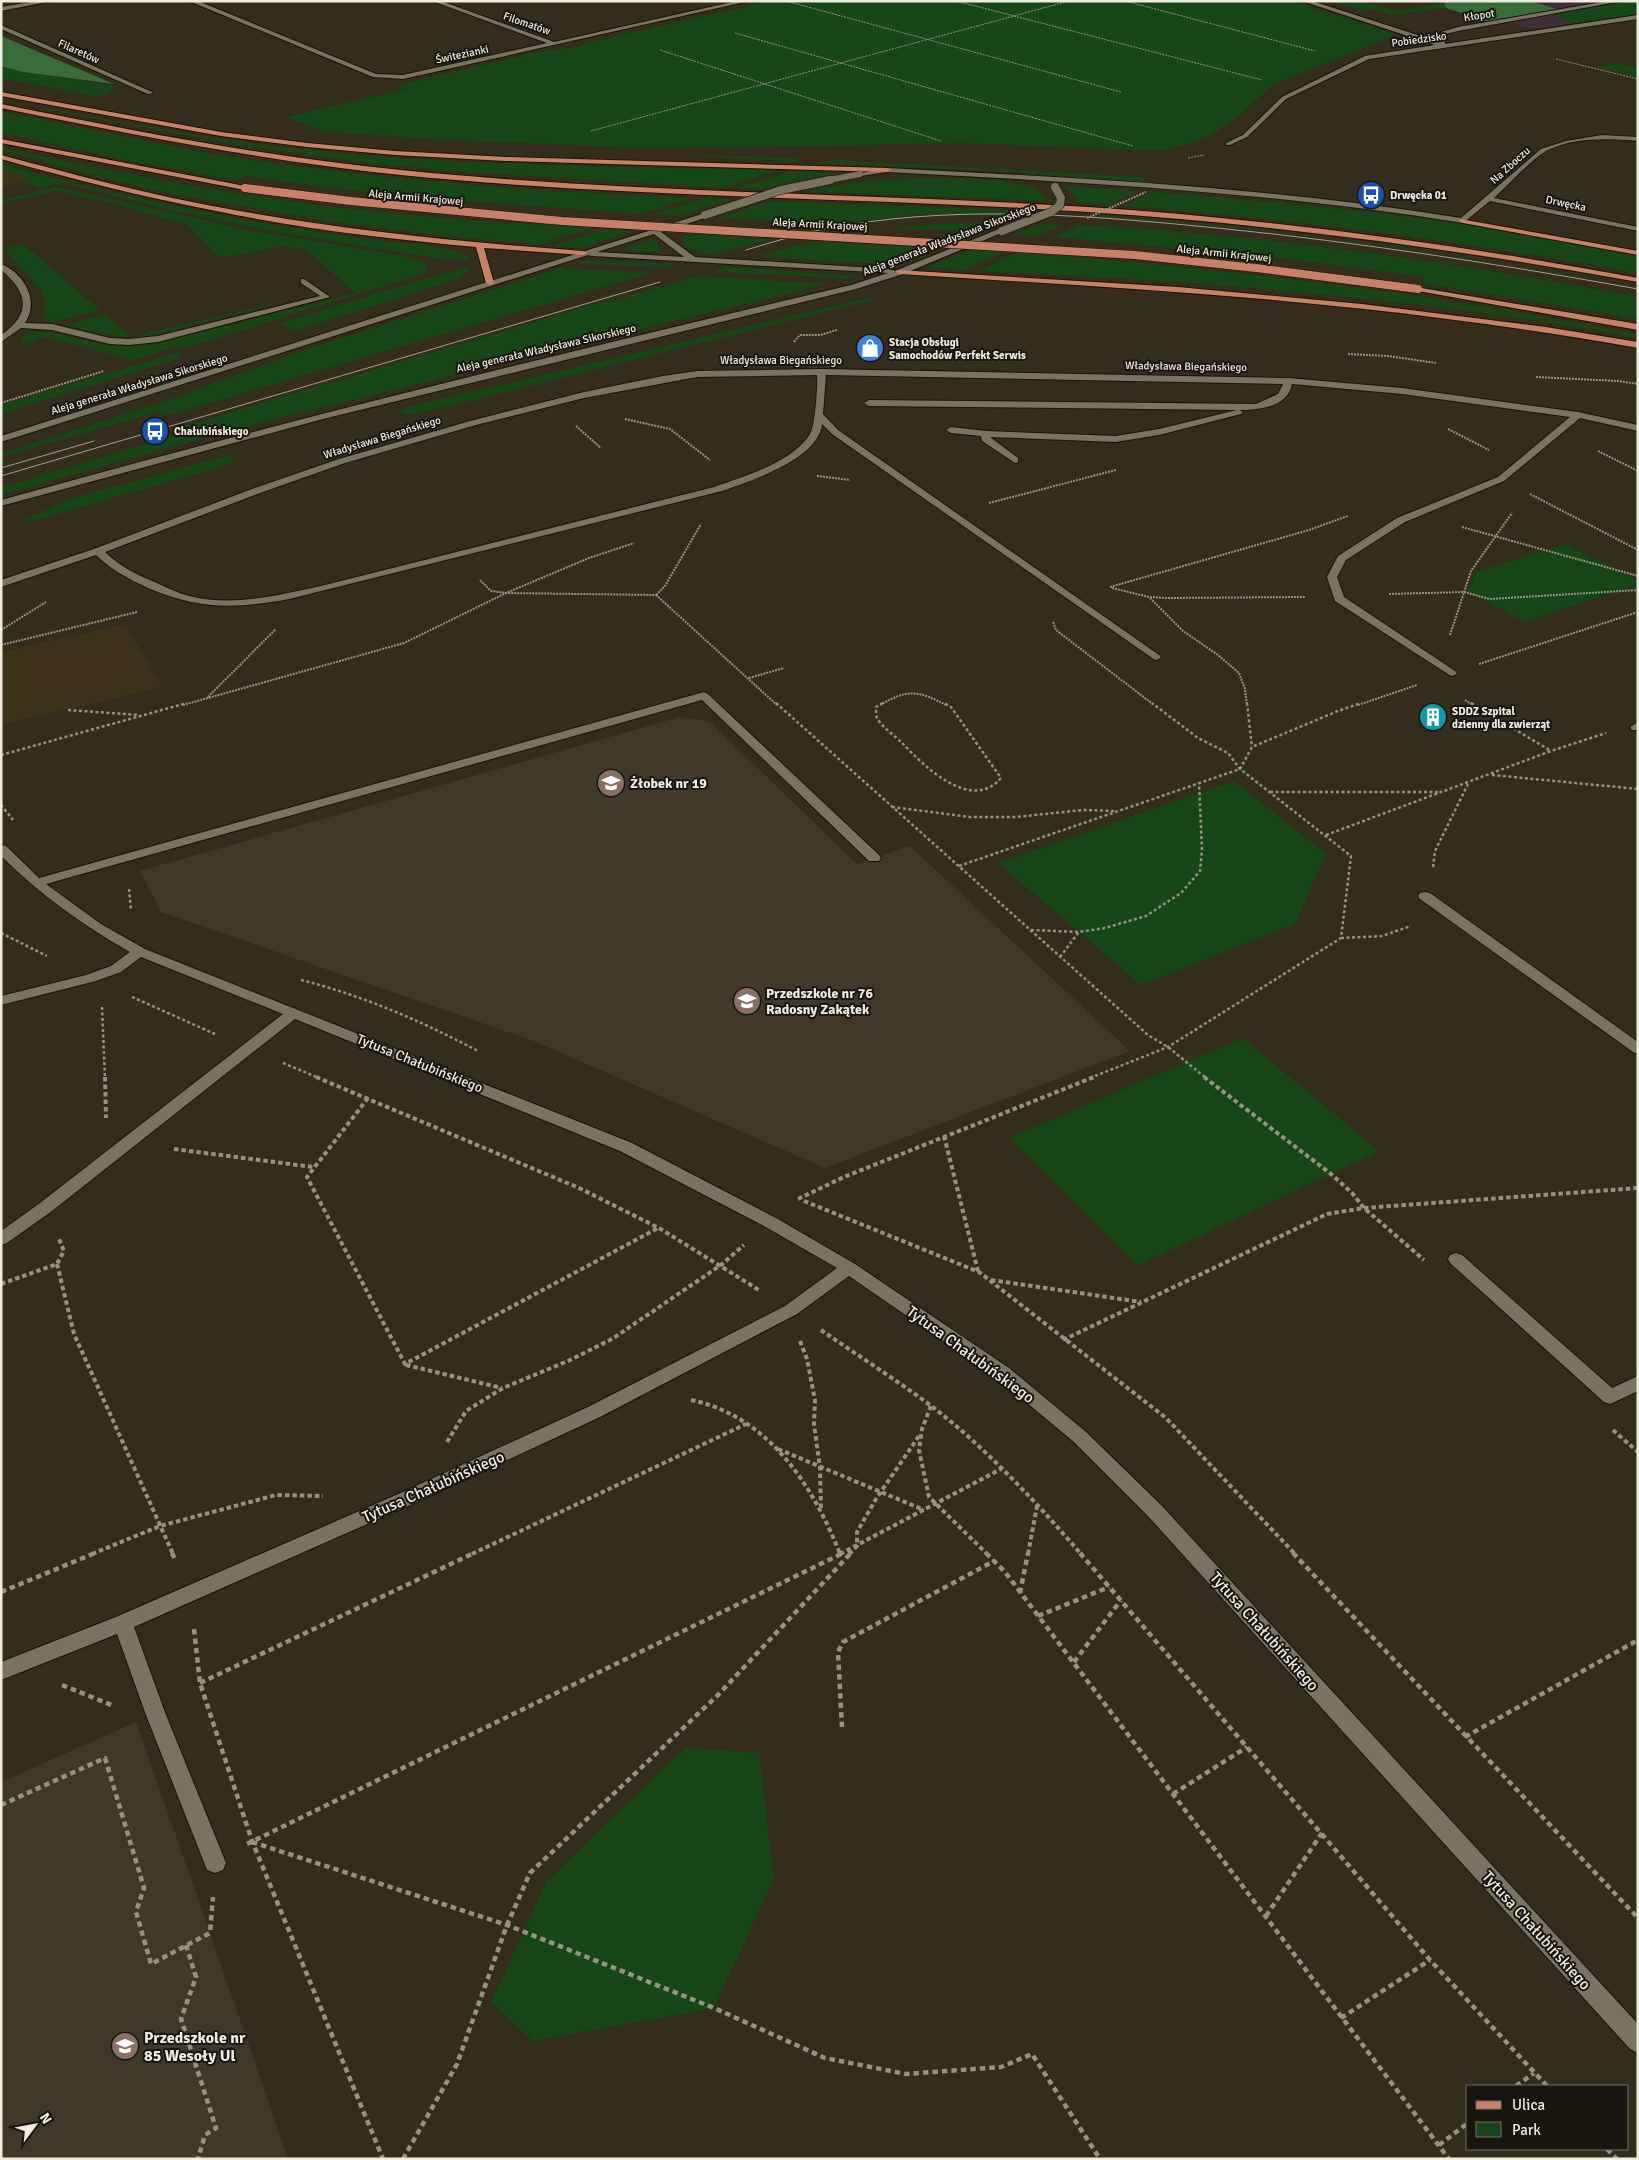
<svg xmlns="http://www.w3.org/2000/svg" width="1639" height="2160" font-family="Signika,sans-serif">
<rect width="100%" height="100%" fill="#342d1d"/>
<path fill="#3d331c" d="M1,169l31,9 -31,9z
M126,624l36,63 -161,38v-73z"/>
<path fill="#412f38" d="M1528,1h82l-49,9z
M1551,15l25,8 -42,7 -25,-8z"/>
<path fill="#413828" d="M680,717l30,5 147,142 53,-18 220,205 -305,117 -291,-127 -373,-129 -21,-41z
M136,1722l74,211 78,226h-287v-377z"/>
<path fill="#174619" d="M771,1h521l104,34 -124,50 -34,32 -24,16 -27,12 -30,6 -196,-8 -231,5h-89l-211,-9 -103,-7 -41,-15 120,-28 -9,-4 147,-34 33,-4 16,-6z
M1330,1h29l39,10 46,-9 2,6 -54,7 -19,-6 -11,2z
M1627,1h11v13l-62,9 -25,-8z
M1617,63l21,5v9l-43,-10z
M1,66l22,6 93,14 -5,6 -11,5 -99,-19z
M45,108c95,17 189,35 284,44 150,14 300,15 450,18l-55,18 -249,-15 -107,-10 -124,-17 -201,-37z
M1,111c82,17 163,35 245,48 148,22 297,33 447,39l-53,16 -216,-16 -108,-12 -70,-10 -10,4 -96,-17 -139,-30z
M1,147c89,20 178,38 268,51 107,16 216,24 324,30l-53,16 -95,-8 -111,-14 -157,-27 -65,-15 -111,-30z
M691,155l103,3 8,4 -112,-6z
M831,160l308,17 14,6 -155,-12 -180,-8z
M1,164c127,35 252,60 383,77 23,3 70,3 88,19l-31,-1 -173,-29 -98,-20 -107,-27 -23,5 -18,-7 9,-3 -30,-9z
M792,171l52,2 -45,7 -37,9 -25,-1z
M924,178c20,0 120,-2 122,23l-242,-10 56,-9z
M1064,186l76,5 -31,14 -33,-3 -1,-6z
M57,187l191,43 162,27 16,7 2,4 -6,6 -18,6 -219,68 -11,-1 -40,13 -92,-23 -14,7 -7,-4 1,-3c21,-14 59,6 83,8 16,2 33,1 50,-1l200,-51 -48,-43 -23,-4 -64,12 -32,-33 -70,-20 -61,-14 -56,12v-3z
M1153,192c80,7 161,13 241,23 82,10 163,25 244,41v17c-171,-31 -343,-54 -515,-67z
M706,198l27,1 -54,17 -24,-2z
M770,201l260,10 -8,3 -110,1 -80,9 -114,-6z
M1101,215l131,11 173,21 128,20 105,20c-179,-34 -359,-59 -541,-70z
M956,223h42l-26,9 -83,-4z
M1039,224l24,1 -25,11 -25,-1z
M1079,225c188,10 374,37 559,72v22l-216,-36 2,-6 -152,-20 -218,-20z
M605,229l29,2 -55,17 -26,-2z
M685,234l87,5 -62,16 -24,-8 -4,-8z
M656,239l2,8 5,5 -43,-2z
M812,241l122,7 -38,13 -21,3 -115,-8z
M23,244l77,66 -45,12 -11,-4 1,-17 -4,-11 -35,-39 4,-4z
M971,250l33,2 -39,18 -38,-3z
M1016,253c209,14 416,41 622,81v4c-218,-40 -438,-57 -659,-67z
M587,260l91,4 -14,4 -87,-5z
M472,266l-5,7 -12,7 -160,51 -15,-8 168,-51z
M727,267l132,9 -15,3 -131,-8z
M561,268l90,5 -485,143 -7,-4 -158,45v-3l179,-58 127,-47z
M698,276l129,8 -576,141 -250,70v-8l187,-55 -7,-5 431,-128 3,1z
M872,297l1,3 -412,103 -53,12 -8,-4 4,-3z
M268,305l1,1 -124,31c-27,2 -52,-5 -78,-12l39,-10 26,22z
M183,351l-5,8 -177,55v-9z
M230,455l5,5 -7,5 -192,55 -16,2 52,-24z
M1566,544l72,37v3l-113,38 -57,-30 9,-21z
M1234,781l92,73 -31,70 -154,61 -143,-122z
M1243,1038l136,113 -242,115 -128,-128z
M685,1748l74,5 15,126 -60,129 -181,33 -42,-39 56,-121z"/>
<path fill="#3a6b3b" d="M1529,1l32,9 -72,12 -43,-14 -2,-6z
M1,36l113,48 -91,-12 -22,-6z"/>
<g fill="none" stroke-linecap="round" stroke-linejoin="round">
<g stroke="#1c1506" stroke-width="2">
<path id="minor" d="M37,1h15l-51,10v-4z
M189,1h9l178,73 27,1 144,-32 -115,-42h9l113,41 183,-41h12l-346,78 -30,-2z
M1302,1h10l127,41 2,-10 17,-5 150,-26h14l-164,30 -12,3 -1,10 193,-29v4l-269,40 -83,40 -39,38 -17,8h-4v-2l17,-8 39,-38 83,-41 70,-11z
M1,25l151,67 1,1 -5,1 -147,-65z
M1602,135l36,2v4c-29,-3 -66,-4 -92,10 -14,8 -39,35 -52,47l144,29v4l-148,-30 -27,22c-191,-31 -383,-41 -576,-51l-27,4 -4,-2 31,-6c192,10 384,19 574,50l80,-69 25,-8z
M705,213l4,2 -1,2 -47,15 34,25 196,12 4,2 104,-42 7,2 -103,43 -47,15 -533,130 -322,87v-6c282,-79 565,-148 850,-215l37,-12 -296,-17 -4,-1 -587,187v-6zM654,234l30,23 -87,-5z
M1,264c23,9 39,37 24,59l27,1 58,14 19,1 29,-3 162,-40 -19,-13v-4h3l26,18 -172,45 -29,3 -19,-1 -58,-14 -31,-2 -20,14v-7c31,-21 27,-43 0,-65z
M821,369l467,9 114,10 176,24 60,13v6l-58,-13 -76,63 -99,41 -59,38 -9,17 7,20 111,74 2,2 -2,2 -4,1 -116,-75 -8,-24 11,-21 59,-38 101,-41 72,-60 -168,-23 -110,-10c-4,23 -33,26 -53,26l4,2 -2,2 -82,21 -43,7 -126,-5 28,21v4l-3,1 -33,-22 -1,-5 -30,-3 -5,-3 5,-3 35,4 130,5 43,-7 78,-19 -368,-4 -5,-3 5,-3 387,4 22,-10 5,-10 -457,-9 -3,39 15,16 321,225 2,2 -2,2 -4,1 -323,-226 -10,-10c-3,35 -72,57 -100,67l-433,108c-55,10 -88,11 -141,-11 -19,-9 -37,-18 -52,-33l-95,32v-7l93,-31 158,-60 87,-30 131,-38 114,-29 79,-16 34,-5zM817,375c1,10 -2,49 -6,57 -15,29 -68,45 -97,55l-393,99c-42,9 -89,21 -132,10 -11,-3 -22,-8 -32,-13 -19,-8 -37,-16 -52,-31l155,-59 85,-30 131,-38 108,-27 113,-21z
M704,692l4,2 171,161 2,3 -2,3h-10l-167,-161 -656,184 55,40 44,25 487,194 144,75 79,46 154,104 77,64 75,73 477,519v29l-8,-4 -483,-534 -73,-73 -77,-64 -148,-102 -52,38 -197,103 -183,85 -283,125 32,88 60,148 -3,7 -8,3 -8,-3 -61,-155 -29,-81 -116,46v-18l115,-45 287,-125 185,-85 197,-101 52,-38 -73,-42 -144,-75 -325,-132 -243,192 -45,32 -6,2v-14l39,-28 243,-189 -142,-57 -20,15 -25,9 -95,24v-9l85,-21 25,-9 19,-14c-48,-27 -89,-57 -129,-96v-11l5,1 33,32z
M1638,722v8h-6l-2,-3z
M1425,892l5,1 208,149v12l-5,-2 -213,-153 -2,-3 2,-3z
M1456,1253l6,2 150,133 26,-12v15l-28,13 -6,-2 -154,-139 -2,-4 2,-4z"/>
</g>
<g stroke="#1c1506" stroke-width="2">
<path id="major" d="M1,92l220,40 86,11 88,8 111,6 381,11 4,2 -4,2 -381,-11 -111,-6 -88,-8 -86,-11 -220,-40z
M1,104c133,27 265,53 400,66 228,23 458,23 687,37 184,12 368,37 550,71v4c-182,-33 -366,-58 -550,-70 -229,-15 -459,-14 -687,-37 -135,-14 -267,-40 -400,-67z
M1,139l244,47 4,2 -4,2 -244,-47z
M1,155c72,19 144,39 217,52 121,23 243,35 365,44l4,2 -4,2 -99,-7 10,35 -4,2 -4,-2 -10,-36c-87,-8 -174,-18 -260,-36 -73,-14 -144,-32 -215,-52z
M1460,219l178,32v4l-175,-32 -4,-2z
M897,270l281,17 184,17 184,23 92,15v6c-91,-16 -182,-29 -274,-39 -154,-17 -309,-25 -464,-35l-4,-2z
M1415,287l223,37v6l-220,-39h-3z"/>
</g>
<path stroke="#969184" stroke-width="1" stroke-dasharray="2 1" stroke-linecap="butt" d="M786,1l335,91
M956,1l306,79
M1125,1l190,50
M735,33l398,113
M660,50l281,91
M1556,59l82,20
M591,131l478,-130
M1188,158l16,-3"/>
<path stroke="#969184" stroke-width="2" stroke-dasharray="2 1" stroke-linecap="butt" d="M794,342l6,-7h20l17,-5
M1348,354l40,2 48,7
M1536,377l82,4 20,3
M1,403l103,-32
M625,419l45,10 40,31
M576,426l25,22
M1448,429l41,21
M1598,451l40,20
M817,476l33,4
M1530,494l108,56
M989,503l127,-33
M1462,527l176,49
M480,580l11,11 15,2 150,2
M1110,587l199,-57 39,-14
M1112,588l37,9 17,1 139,-1
M1389,594l75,-2 26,7 148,-9
M656,595l9,-9 36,-62
M656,595l121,110
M1150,598l33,33 35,24 21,18 6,16 2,16
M1053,622l3,8 98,75
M1,630l45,-28
M1450,635l21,-64 41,-58
M1,645l136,-33
M1479,664l159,-52
M749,678l35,-10
M208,697l68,-68
M1465,700l8,5
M183,705l221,-62 102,-50 83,-35 45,-15
M880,705c28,-16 37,-15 66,0
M1358,705l59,-20"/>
<path stroke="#969184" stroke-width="2.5" stroke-dasharray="3 2.5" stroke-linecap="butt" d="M776,703l372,332 20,12 38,31
M883,703l-7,4c0,3 0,9 1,11 5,9 18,18 25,25 22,23 69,70 99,35l-50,-71 -7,-4
M1247,703l5,44
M1471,703l80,48
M68,710l71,5
M1,755l186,-52
M1492,775l146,14
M1270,792h171
M1,805l12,15
M892,807l78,10h46l67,-7 32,1
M1326,835l225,-84 55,-18
M959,866l281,-97 12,-22 86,-36 23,-8
M1433,867l2,-16 33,-67
M129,889l2,21
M1031,930l48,2 26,-4 41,-12 35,-23 19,-22 2,-21 -3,-67
M1,933l46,23
M1341,938l41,-2 29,-10
M1060,957l19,-25
M301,980c63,16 120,41 177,71
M132,997l83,37
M102,1007l3,71
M283,1063l36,15
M1090,1078l78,-31 173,-109 10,-82 -111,-87 -12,-16 -30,-15 -46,-35"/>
<path stroke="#969184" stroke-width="4" stroke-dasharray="4.5 3" stroke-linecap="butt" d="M105,1077l1,41
M316,1077l263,111 80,40 100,62
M1204,1077l127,97 21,19 12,15 60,52
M368,1098l-61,79 98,187 253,-136
M944,1136l34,135
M174,1149l139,18
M798,1199l46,-22 250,-100
M804,1201l175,71 187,146 129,136
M57,1264l17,70 99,220
M991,1280l150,22
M1,1284l56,-20 7,-13 -5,-12
M821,1330c36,25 74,49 109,75 54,41 107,98 151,149
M1063,1340l264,-126 37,-6 274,-20
M800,1341l7,18 8,41 -1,24 6,44 1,42
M406,1365l96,23
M691,1400c77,16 122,85 149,154
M931,1406l-9,23 -3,21 10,47 58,57
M1613,1430l25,22
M447,1442l19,-31 37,-23 65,-27 44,-22 109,-74 23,-20
M778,1449l146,61
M92,1554l68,-28 116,-31 47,1
M472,1554l274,-130
M840,1554l161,-85
M849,1554l8,-8v-14l19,-33 43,-63
M1028,1554l9,-48"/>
<path stroke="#969184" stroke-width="4.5" stroke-dasharray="5.5 4" stroke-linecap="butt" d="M172,1553l4,8
M986,1553l19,19 444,587
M1080,1553l350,407 117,126
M1293,1553l345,365
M1,1592l94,-39
M1020,1593l8,-40
M1038,1616l71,-29
M194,1629l6,54 52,158 131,318
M1074,1662l47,-62
M200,1683l274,-130
M62,1685l52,21
M842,1727l-4,-75 5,-10 151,-81
M1465,1737l173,-97
M1173,1794l74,-47
M1,1805l104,-47 39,130 -8,24 15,52 59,-31 3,-36
M252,1842l255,83 207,83 111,50 81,16 95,-7 31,-13 68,105
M247,1844l596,-291
M1266,1916l56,-83
M186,1945l10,32 -15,42 35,109 -11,7 -7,24
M1341,2018l89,-58
M1516,2086l18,-13
M1439,2145l29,-22
M1607,2149l10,10
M403,2159l54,-95 50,-139 23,-52 188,-178 133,-142"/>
<use href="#minor" fill="#7b7361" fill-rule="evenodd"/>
<use href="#major" fill="#c7816b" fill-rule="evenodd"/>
<path stroke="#a39e92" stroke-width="1" d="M746,250c33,-10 67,-20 101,-25 122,-20 248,-9 370,3 141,14 281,36 421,61
M1,468l93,-27
M1,476l659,-194"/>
<g stroke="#1c1506" stroke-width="7" stroke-linecap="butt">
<path id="minor-bridge-far1" d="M824,181l36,-7"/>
</g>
<g stroke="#1c1506" stroke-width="9" stroke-linecap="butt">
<path id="minor-bridge" d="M705,215l76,-25 49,-10
M1002,231l49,-19 9,-7 1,-7 -6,-11"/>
</g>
<g stroke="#1c1506" stroke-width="9" stroke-linecap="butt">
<path id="major-bridge" d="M245,188l106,13 211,20 573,34 121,13 162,21"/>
</g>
<path stroke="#969184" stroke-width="2" stroke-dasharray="2 1" stroke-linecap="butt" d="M1087,218l59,-26"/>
<use href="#minor-bridge-far1" stroke="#7b7361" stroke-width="6"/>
<use href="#minor-bridge" stroke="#7b7361" stroke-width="8"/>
<use href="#major-bridge" stroke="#c7816b" stroke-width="8"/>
</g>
<defs>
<g id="bus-disc" transform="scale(1.4375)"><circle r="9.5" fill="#1a4fb4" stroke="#19160f"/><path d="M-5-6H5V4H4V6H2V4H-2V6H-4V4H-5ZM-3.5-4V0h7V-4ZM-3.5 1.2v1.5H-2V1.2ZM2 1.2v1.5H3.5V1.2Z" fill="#fff"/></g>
<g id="shop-disc" transform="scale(1.4375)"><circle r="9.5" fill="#3f7fe0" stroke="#19160f"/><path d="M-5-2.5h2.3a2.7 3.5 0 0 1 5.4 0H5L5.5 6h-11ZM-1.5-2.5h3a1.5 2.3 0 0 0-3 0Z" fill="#fff"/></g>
<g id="building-disc" transform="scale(1.4375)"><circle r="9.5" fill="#0f9aa8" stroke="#19160f"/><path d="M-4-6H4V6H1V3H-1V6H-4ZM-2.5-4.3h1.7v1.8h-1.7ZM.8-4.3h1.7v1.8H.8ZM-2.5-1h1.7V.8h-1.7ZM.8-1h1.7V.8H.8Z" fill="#fff"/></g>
<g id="school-disc" transform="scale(1.4375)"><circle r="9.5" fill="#8d6e63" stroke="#19160f"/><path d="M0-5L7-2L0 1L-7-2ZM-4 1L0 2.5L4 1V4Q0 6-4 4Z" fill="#fff"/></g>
</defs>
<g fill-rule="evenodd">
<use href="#bus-disc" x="1371" y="195"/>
<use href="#shop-disc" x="870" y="348"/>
<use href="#bus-disc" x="155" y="431"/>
<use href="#building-disc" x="1433" y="717"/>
<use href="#school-disc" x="611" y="783"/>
<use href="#school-disc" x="747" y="1001"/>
<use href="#school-disc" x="125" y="2046"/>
</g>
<g text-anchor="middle" stroke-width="4" stroke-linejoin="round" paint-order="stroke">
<g font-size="11" fill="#f0ece2" stroke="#19160f">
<text transform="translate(1479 15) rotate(-9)" y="4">Kłopot</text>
<text transform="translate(527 23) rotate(19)" y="4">Filomatów</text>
<text transform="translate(1419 39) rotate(-8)" y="4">Pobiedzisko</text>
<text transform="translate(79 51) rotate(24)" y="4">Filaretów</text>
<text transform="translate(462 54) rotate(-12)" y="4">Świtezianki</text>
<text transform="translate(1510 165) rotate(-42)" y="4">Na Zboczu</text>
<text transform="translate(416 197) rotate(5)" y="4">Aleja Armii Krajowej</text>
<text transform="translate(1566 203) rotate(12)" y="4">Drwęcka</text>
<text transform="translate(820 224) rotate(3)" y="4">Aleja Armii Krajowej</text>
<text transform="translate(949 239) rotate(-21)" y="4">Aleja generała Władysława Sikorskiego</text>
<text transform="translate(1224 253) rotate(6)" y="4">Aleja Armii Krajowej</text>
<text transform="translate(546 348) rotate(-13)" y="4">Aleja generała Władysława Sikorskiego</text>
<text x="781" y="364">Władysława Biegańskiego</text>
<text transform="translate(1186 366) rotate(1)" y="4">Władysława Biegańskiego</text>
<text transform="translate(139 384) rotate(-17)" y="4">Aleja generała Władysława Sikorskiego</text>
<text transform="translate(382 437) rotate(-17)" y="4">Władysława Biegańskiego</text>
</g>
<g font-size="11" font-weight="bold" fill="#f0ece2" stroke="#19160f" text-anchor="start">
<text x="1390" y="199">Drwęcka 01</text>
<text x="889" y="346">Stacja Obsługi<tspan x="889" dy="13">Samochodów Perfekt Serwis</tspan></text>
<text x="174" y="435">Chałubińskiego</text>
<text x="1452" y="715">SDDZ Szpital<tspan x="1452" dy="13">dzienny dla zwierząt</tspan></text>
</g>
<g font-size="14" font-weight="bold" fill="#f0ece2" stroke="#19160f" text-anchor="start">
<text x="630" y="788">Żłobek nr 19</text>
<text x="766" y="998">Przedszkole nr 76<tspan x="766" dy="16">Radosny Zakątek</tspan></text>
</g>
<g font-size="14" fill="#f0ece2" stroke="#19160f">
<text transform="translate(420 1063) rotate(22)" y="5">Tytusa Chałubińskiego</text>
</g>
<g font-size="16" fill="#f0ece2" stroke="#19160f">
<text transform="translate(971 1354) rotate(36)" y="6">Tytusa Chałubińskiego</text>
<text transform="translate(433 1486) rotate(-24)" y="6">Tytusa Chałubińskiego</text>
<text transform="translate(1265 1631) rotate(48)" y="6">Tytusa Chałubińskiego</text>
<text transform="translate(1537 1930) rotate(48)" y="6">Tytusa Chałubińskiego</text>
</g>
<g font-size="16" font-weight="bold" fill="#f0ece2" stroke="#19160f" text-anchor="start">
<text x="144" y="2043">Przedszkole nr<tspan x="144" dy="18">85 Wesoły Ul</tspan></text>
</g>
</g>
<rect width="1639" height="2160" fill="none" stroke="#f0ece2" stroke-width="5"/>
<rect x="1466" y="2085" width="162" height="65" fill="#19160f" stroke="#6f6c63"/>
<rect x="1476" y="2101" width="25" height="8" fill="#c7816b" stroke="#6f6c63"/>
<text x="1512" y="2110" font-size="15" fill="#f0ece2">Ulica</text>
<rect x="1476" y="2122" width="25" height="15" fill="#174619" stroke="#6f6c63"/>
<text x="1512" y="2135" font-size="15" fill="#f0ece2">Park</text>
<g transform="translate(35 2125) rotate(58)" stroke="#19160f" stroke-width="4" paint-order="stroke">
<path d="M0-4L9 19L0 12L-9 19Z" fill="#f0ece2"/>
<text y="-8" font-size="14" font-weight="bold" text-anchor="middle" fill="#f0ece2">N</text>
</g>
</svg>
